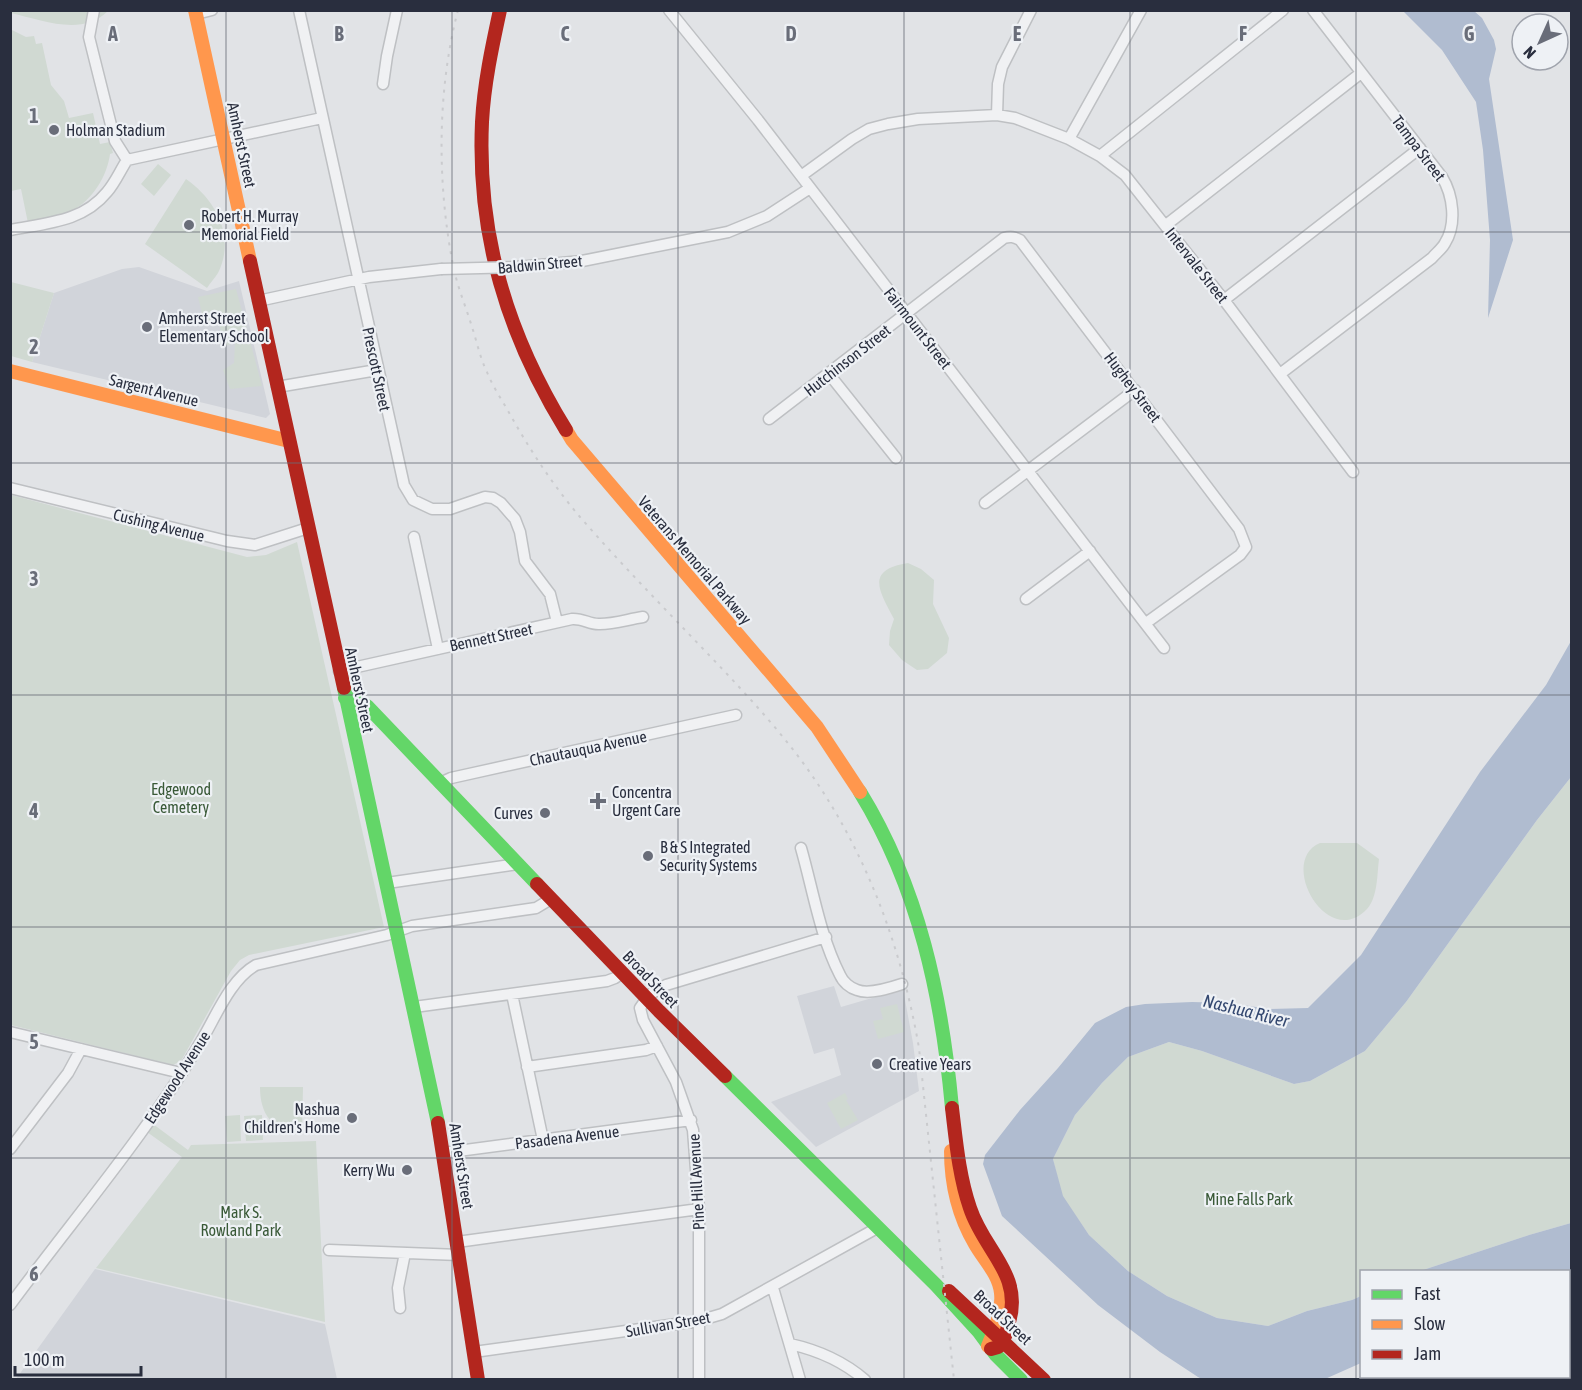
<svg xmlns="http://www.w3.org/2000/svg" width="1582" height="1390" font-family="'Asap Condensed',sans-serif">
<rect width="100%" height="100%" fill="#e1e3e6"/>
<path fill="#d1d4da" d="M139,267l68,24 32,-10 31,133 -4,4 -234,-56 22,-69 68,-24z
M834,986l7,21 62,-18 10,54 6,48 -103,56 -45,-45 70,-27 -7,-27 -20,6 -17,-58z
M95,1269l230,55 12,55h-321z"/>
<path fill="#d0d9d2" d="M11,10l97,1c-26,26 -66,9 -97,2z
M10,29l16,8 8,-1 2,8 6,-1 9,42 13,16 5,17 24,-5 7,31 10,-2 3,11 -3,1c-3,23 -18,46 -38,57v3l-44,9 -7,-34 -10,2z
M158,164l13,11 -17,21 -13,-12z
M186,179c30,21 50,58 32,94 -3,5 -8,10 -11,15l-62,-44z
M11,282l43,11 -22,69 -21,-6z
M236,289l26,97 -32,3 -7,-19 11,-7 1,-20 -11,3 -5,-23 -14,3 -7,-29z
M11,495l236,62 19,-2 31,-13 87,385 -135,28 -9,5 -9,11 -50,90 -8,4 -162,-40z
M908,563l13,6 13,11 -1,24 16,34 -2,15 -19,16 -11,1 -15,-10 -13,-15 1,-14 4,-12c-14,-27 -30,-49 14,-56z
M1571,777v446l-42,12 -109,36 -58,1 -1,24 -9,4 -45,11 -39,15 -51,-8 -50,-22 -39,-25 -39,-36 -27,-39 -9,-37 22,-44 27,-32 26,-26 41,-15 33,9 92,33 16,-3 55,-30 41,-49 131,-182z
M1320,843h37l22,16c-2,15 -1,38 -12,50 -40,42 -90,-48 -47,-66z
M897,1004l7,28 -26,7 -5,-18 10,-2 -3,-11z
M260,1087h43l-1,44c-29,1 -42,-16 -42,-44z
M845,1093l3,6 -2,1 12,20 -17,9 -14,-26z
M240,1115l1,26 -14,1 -2,-26z
M262,1115l1,25 -17,1 -2,-25z
M153,1124l35,26 3,-5 125,-4 9,181 -229,-54 86,-111 -35,-25z"/>
<path fill="#b0bcd0" d="M1403,11h71l8,7 12,22 2,9 -7,30 24,161 -25,78 2,-78 -7,-90 -7,-48 -34,-52z
M1571,641v136l-34,43 -131,182 -41,49 -55,30 -16,3 -92,-33 -33,-9 -41,15 -26,26 -27,32 -22,44 10,37 26,39 39,36 39,25 50,22 51,8 39,-15 45,-11 9,-4v67l-36,16 -121,1 -6,-3 -38,-25 -62,-47 -96,-89 -19,-52 2,-9 35,-45 38,-42 37,-45 31,-16 19,-3 47,-2 36,1 42,6 38,-1 53,-53 119,-183 66,-87z
M1571,1223v65l-2,1 -1,-17 -148,-1 109,-36z"/>
<g fill="none" stroke-linecap="round" stroke-linejoin="round">
<g stroke="#bec0c3" stroke-width="13">
<path id="street" d="M94,10l-5,27 26,104 12,19
M299,10l105,475 9,15 19,9h18l35,-12 8,1 8,5 14,16 5,13 5,29 25,33 7,28
M669,10l89,110 406,528
M196,14l16,-4
M383,84l4,-28 10,-46
M997,115l1,-31 4,-17 29,-57
M1069,139l72,-129
M1100,156l183,-146
M127,160l195,-42
M801,176l51,-37 17,-10 19,-5 30,-5 79,-4 18,3 54,21 31,17 25,19 99,125 129,172
M1166,225l195,-152
M10,230c36,-7 73,-8 97,-38 8,-9 13,-21 20,-32
M518,267l64,-6 146,-29 39,-16 43,-28
M1224,300l196,-152
M258,301l111,-24 72,-8
M829,374l67,84
M1280,374l152,-116c4,-5 10,-9 13,-15 12,-19 8,-48 -3,-66l-129,-167
M277,387l100,-17
M769,419l235,-181c7,-2 10,-1 16,2l219,289 7,18 -6,8 -94,68
M10,488l217,53 28,4 53,-17
M985,503l150,-113
M414,537l24,112
M1026,599l64,-48
M339,671l233,-52c11,-1 18,6 28,5 14,0 29,-5 43,-7
M440,783l11,-5 285,-63
M801,848c12,42 19,88 39,127 3,7 10,13 17,15 12,5 33,-2 45,-6
M387,883l131,-19
M512,994l31,146
M414,1007l193,-26 8,-3 7,-5
M10,1032l171,41
M527,1067l119,-17 11,-4
M10,1149l58,-76 13,-24
M443,1153l248,-33
M457,1242l242,-33
M329,1250l130,5
M773,1288l27,92
M10,1305c65,-88 138,-172 193,-267 14,-24 28,-59 53,-73l131,-30 25,-9 124,-18 15,-9
M400,1308l-2,-20 7,-35
M790,1344c27,6 53,17 75,36
M474,1352l224,-31 24,-7 155,-86
M699,1380v-171l-6,-79 -17,-48 -33,-62 -3,-12 9,-13 17,-10 160,-48"/>
</g>
<use href="#street" stroke="#f0f1f3" stroke-width="10"/>
<path stroke="#63d668" stroke-width="14" d="M344,688l94,435
M345,698l12,1 11,8 169,177
M860,792c59,96 82,205 92,316
M725,1076l211,209 43,47 17,23 25,25"/>
<path stroke="#ff974d" stroke-width="14" d="M195,10l55,251
M10,371l279,70
M566,430l6,10 245,287 43,65
M951,1151c0,33 7,64 24,93 9,16 24,30 26,49 2,18 -6,36 -13,53"/>
<path stroke="#b3261e" stroke-width="14" d="M500,10c-8,37 -16,74 -18,112 -5,113 25,212 84,308
M250,261l94,427
M537,884l122,127 66,65
M952,1108c4,33 7,68 18,100 14,43 53,66 39,114 -2,9 -4,18 -11,25l-7,2
M438,1123l40,257
M949,1291l95,89"/>
<path stroke="#cacbce" stroke-width="2" stroke-dasharray="3 6" stroke-linecap="butt" d="M458,10c-21,81 -21,173 -5,255 4,21 13,42 19,62 5,15 8,31 15,45 5,13 13,25 20,37 21,38 45,75 73,108 47,54 98,105 147,157 29,31 59,64 84,100 57,82 91,176 108,274l35,332"/>
<g stroke="#bec0c3" stroke-width="13" stroke-linecap="butt">
<path id="street-bridge" d="M441,269l77,-2"/>
</g>
<use href="#street-bridge" stroke="#f0f1f3" stroke-width="10"/>
</g>
<path fill="none" stroke="#696d79" stroke-width="1.5" stroke-opacity="0.55" d="M226,10v1370M452,10v1370M678,10v1370M904,10v1370M1130,10v1370M1356,10v1370M10,232h1562M10,463h1562M10,695h1562M10,927h1562M10,1158h1562"/>
<g fill="#696d79" stroke="#eef1f5" stroke-width="2">
<circle cx="54" cy="130" r="6"/>
<circle cx="189" cy="225" r="6"/>
<circle cx="147" cy="327" r="6"/>
<path d="M595 792h6v6h6v6h-6v6h-6v-6h-6v-6h6z"/>
<circle cx="545" cy="813" r="6"/>
<circle cx="648" cy="856" r="6"/>
<circle cx="877" cy="1064" r="6"/>
<circle cx="352" cy="1118" r="6"/>
<circle cx="407" cy="1170" r="6"/>
</g>
<g text-anchor="middle" stroke-width="4.5" stroke-linejoin="round" paint-order="stroke">
<g font-size="16" fill="#292e3e" stroke="#eef1f5" text-anchor="start">
<text x="66" y="136">Holman Stadium</text>
<text x="201" y="222">Robert H. Murray<tspan x="201" dy="18">Memorial Field</tspan></text>
<text x="159" y="324">Amherst Street<tspan x="159" dy="18">Elementary School</tspan></text>
<text x="612" y="798">Concentra<tspan x="612" dy="18">Urgent Care</tspan></text>
<text x="533" y="819" text-anchor="end">Curves</text>
<text x="660" y="853">B &amp; S Integrated<tspan x="660" dy="18">Security Systems</tspan></text>
<text x="889" y="1070">Creative Years</text>
<text x="340" y="1115" text-anchor="end">Nashua<tspan x="340" dy="18">Children's Home</tspan></text>
<text x="395" y="1176" text-anchor="end">Kerry Wu</text>
</g>
<g font-size="16" fill="#292e3e" stroke="#eef1f5">
<text transform="translate(242 145) rotate(78)" y="6">Amherst Street</text>
<text transform="translate(1419 148) rotate(53)" y="6">Tampa Street</text>
<text transform="translate(540 264) rotate(-5)" y="6">Baldwin Street</text>
<text transform="translate(1197 265) rotate(52)" y="6">Intervale Street</text>
<text transform="translate(918 328) rotate(52)" y="6">Fairmount Street</text>
<text transform="translate(847 360) rotate(-38)" y="6">Hutchinson Street</text>
<text transform="translate(377 369) rotate(78)" y="6">Prescott Street</text>
<text transform="translate(1133 387) rotate(53)" y="6">Hughey Street</text>
<text transform="translate(154 390) rotate(14)" y="6">Sargent Avenue</text>
<text transform="translate(159 525) rotate(14)" y="6">Cushing Avenue</text>
<text transform="translate(695 560) rotate(49)" y="6">Veterans Memorial Parkway</text>
<text transform="translate(491 637) rotate(-12)" y="6">Bennett Street</text>
<text transform="translate(360 690) rotate(78)" y="6">Amherst Street</text>
<text transform="translate(588 748) rotate(-12)" y="6">Chautauqua Avenue</text>
<text transform="translate(651 979) rotate(46)" y="6">Broad Street</text>
<text transform="translate(177 1077) rotate(-57)" y="6">Edgewood Avenue</text>
<text transform="translate(567 1137) rotate(-7)" y="6">Pasadena Avenue</text>
<text transform="translate(462 1166) rotate(81)" y="6">Amherst Street</text>
<text transform="translate(696 1182) rotate(-93)" y="6">Pine Hill Avenue</text>
<text transform="translate(1003 1317) rotate(43)" y="6">Broad Street</text>
<text transform="translate(668 1324) rotate(-10)" y="6">Sullivan Street</text>
</g>
<g font-size="16" fill="#395937" stroke="#eef1f5">
<text x="181" y="795">Edgewood<tspan x="181" dy="18">Cemetery</tspan></text>
<text x="1249" y="1205">Mine Falls Park</text>
<text x="241" y="1218">Mark S.<tspan x="241" dy="18">Rowland Park</tspan></text>
</g>
<g font-size="18" font-style="italic" fill="#344870" stroke="#eef1f5">
<text transform="translate(1246 1011) rotate(14)" y="6">Nashua River</text>
</g>
</g>
<g font-size="20" text-anchor="middle" font-weight="bold" fill="#696d79" stroke="#eef1f5" stroke-width="4.5" stroke-linejoin="round" paint-order="stroke">
<text x="113" y="41">A</text>
<text x="339" y="41">B</text>
<text x="565" y="41">C</text>
<text x="791" y="41">D</text>
<text x="1017" y="41">E</text>
<text x="1243" y="41">F</text>
<text x="1469" y="41">G</text>
<text x="34" y="123">1</text>
<text x="34" y="354">2</text>
<text x="34" y="586">3</text>
<text x="34" y="818">4</text>
<text x="34" y="1049">5</text>
<text x="34" y="1281">6</text>
</g>
<rect width="1582" height="1390" fill="none" stroke="#292e3e" stroke-width="24"/>
<rect x="1360" y="1270" width="210" height="108" fill="#eef1f5" stroke="#9fa3ac" stroke-width="1.5"/>
<rect x="1372" y="1290" width="30" height="9" fill="#63d668" stroke="#9fa3ac" stroke-width="1.5"/>
<text x="1414" y="1300" font-size="18" fill="#292e3e">Fast</text>
<rect x="1372" y="1320" width="30" height="9" fill="#ff974d" stroke="#9fa3ac" stroke-width="1.5"/>
<text x="1414" y="1330" font-size="18" fill="#292e3e">Slow</text>
<rect x="1372" y="1350" width="30" height="9" fill="#b3261e" stroke="#9fa3ac" stroke-width="1.5"/>
<text x="1414" y="1360" font-size="18" fill="#292e3e">Jam</text>
<g transform="translate(1540 42) rotate(225)"><circle r="28" fill="#eef1f5" stroke="#9fa3ac" stroke-width="1.5"/>
<path d="M0-4.5L10 22L0 15L-10 22Z" fill="#696d79"/>
<text y="-9" font-size="16" font-weight="bold" text-anchor="middle" fill="#292e3e">N</text>
</g>
<path d="M15 1366v9h126v-9" fill="none" stroke="#292e3e" stroke-width="3"/>
<text x="24" y="1366" font-size="18" fill="#292e3e" stroke="#eef1f5" stroke-width="4.5" paint-order="stroke">100 m</text>
</svg>
